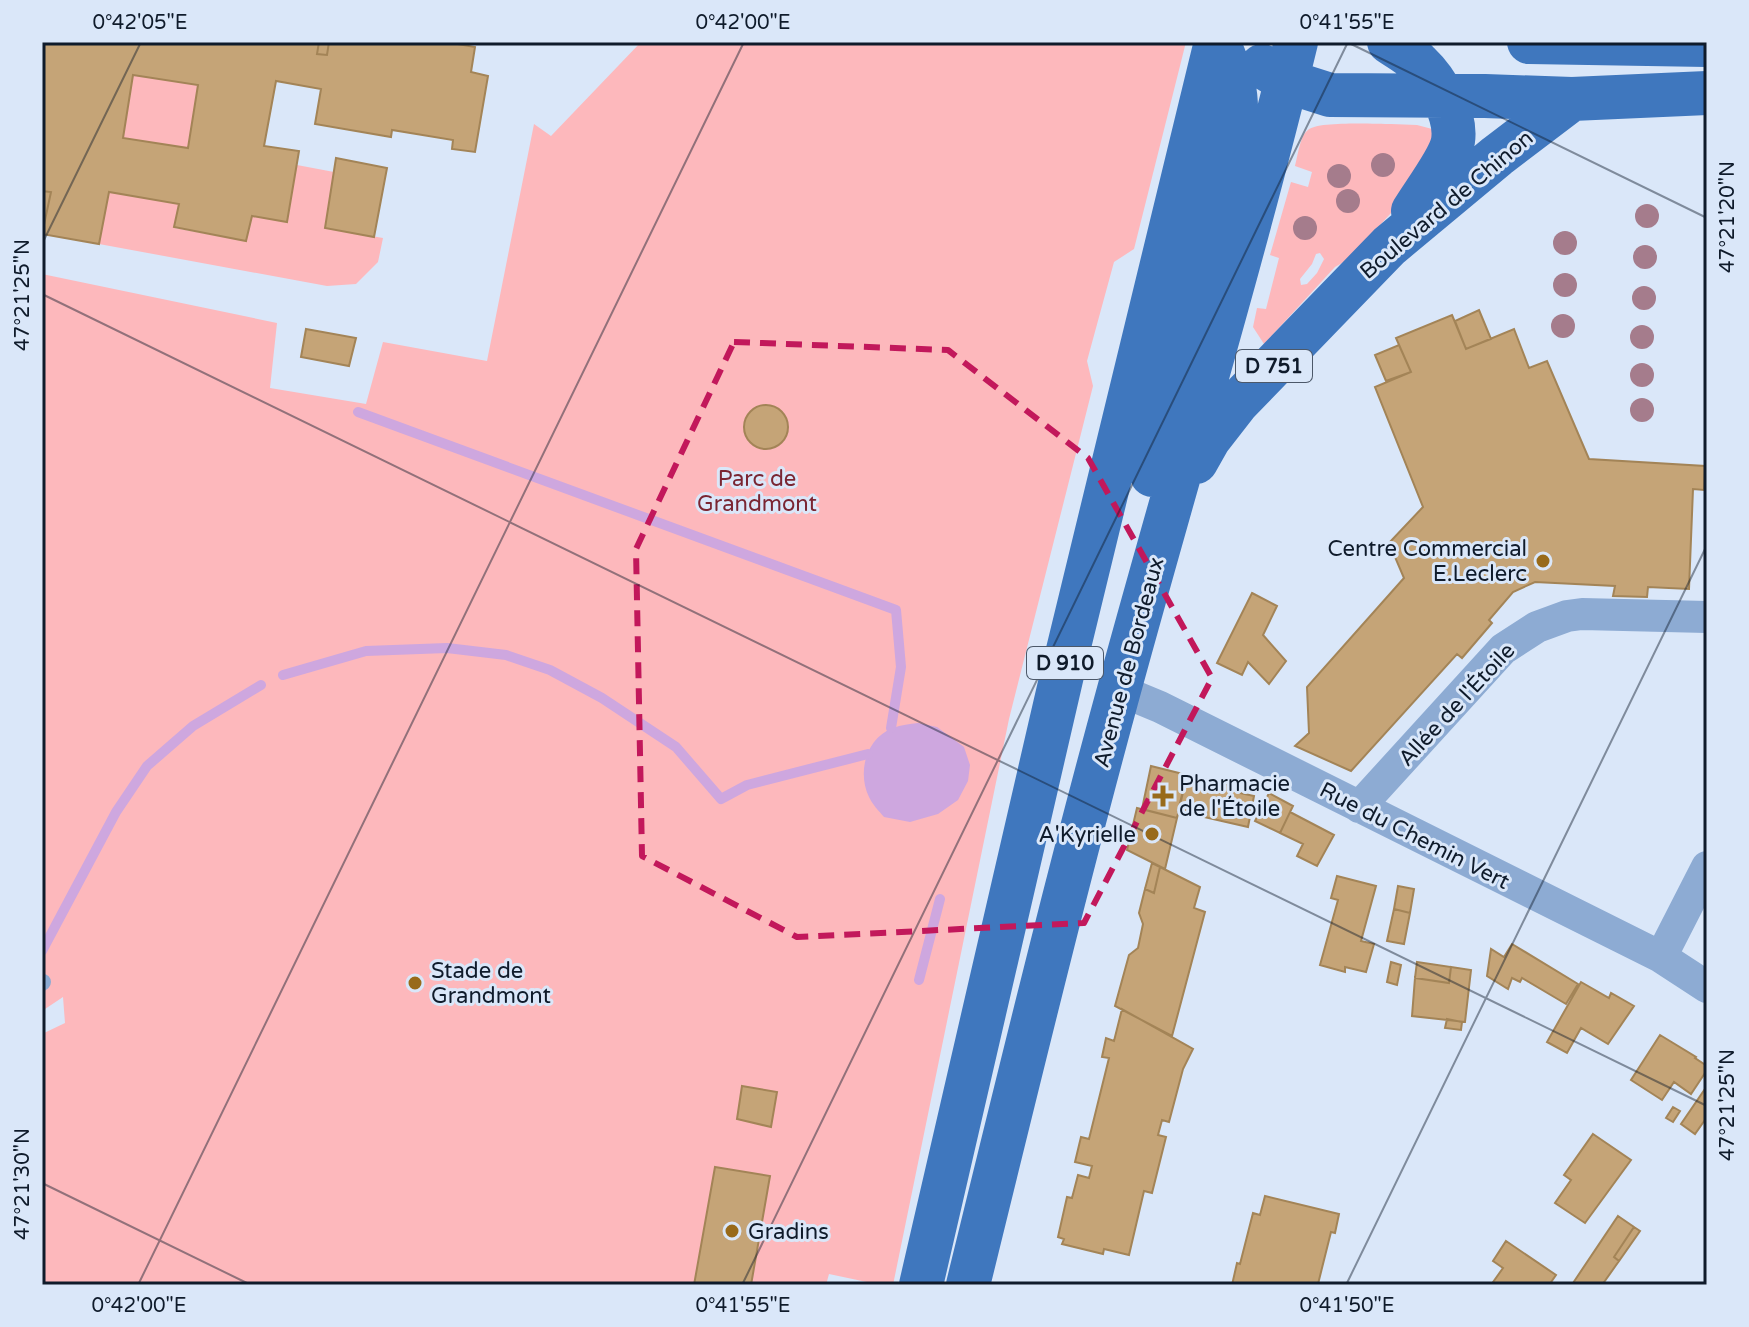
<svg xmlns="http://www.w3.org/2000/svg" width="1749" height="1327" font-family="'Varela Round',sans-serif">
<rect width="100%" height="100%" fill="#dae7f9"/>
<path fill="#fdb8bc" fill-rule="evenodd" d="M641,42h545l-52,207 -20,13 -27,99 6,25 -84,333 -116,566h-12l-52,-11 -3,11h-784v-251l23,-11 -2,-26 -21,14v-737l235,49 -7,65 96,16 17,-62 104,19 47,-237 17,12z
M133,75l65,10 -10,63 -65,-10z
M1391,124l26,1 19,5 -13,48 -74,81 -14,8 -71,77 -11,-17 4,-19 9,1 13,-51 -9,-3 21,-73 17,5 4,-15 -17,-6c3,-11 5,-30 13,-36 9,-9 67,-6 83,-6zM1320,253l4,6 -7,14 -10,11 -6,1 -1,-6 12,-15 4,-10z
M297,165l37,7 -9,56 58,10 -5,24 -22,22 -29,2 -228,-42 10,-52 70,12 -4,24 71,13 6,-25 35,6z"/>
<path fill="#cea7df" d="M918,723l19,4 27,20 6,18 -2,16 -10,19 -20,14 -28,8 -26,-5c-5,-6 -12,-13 -15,-20 -12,-25 -3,-59 24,-69 8,-3 17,-4 25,-5z"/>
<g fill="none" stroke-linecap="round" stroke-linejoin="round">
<path stroke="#cea7df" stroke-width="10" d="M358,412l538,198 5,57 -10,61
M283,675l83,-24 81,-3 59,7 44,15 52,28 74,49 45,52 26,-14 121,-31
M42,951l74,-139 31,-46 46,-40 68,-41
M919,980l21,-81"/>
</g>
<path fill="#c5a477" stroke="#a38457" stroke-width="2" fill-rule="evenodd" d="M42,42h277l-2,12 10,1 2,-13h117l29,5 -4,25 17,4 -13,76 -23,-3 1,-9 -61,-10 -1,7 -76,-13 6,-35 -45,-8 -12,65 35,5 -12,71 -35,-6 -6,25 -72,-14 5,-23 -70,-12 -10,52 -57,-10 9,-42 -9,-1zM133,75l65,10 -10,63 -65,-10z
M319,42h10l-2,13 -10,-1z
M336,158l51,10 -13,69 -49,-9z
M42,191l9,1 -9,42z
M1479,310l12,29 -25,10 -11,-28z
M1452,315l14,34 48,-20 15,39 18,-7 42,98 116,7 -1,24 -11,-1 -4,100 -41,-2 -1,10 -34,-1 2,-10 -80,-4 -22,10 -24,28 3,3 -30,35 -5,-4 -106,117 -56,-25 14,-13 -2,-46 97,-109 -15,-35 34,-36 -48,-120 36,-15 -15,-34z
M306,329l50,9 -7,28 -48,-9z
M1399,345l12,27 -25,9 -11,-26z
M744 427a22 22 0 1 1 44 0a22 22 0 1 1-44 0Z
M1252,593l25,13 -14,29 23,26 -17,23 -21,-22 -6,13 -25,-12z
M1151,766l36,9 -10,43 -35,-9z
M1187,775l54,13 -1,5 14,3 -6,31 -70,-16z
M1269,793l24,13 -13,27 -25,-12z
M1137,808l40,10 -12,51 -38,-19z
M1290,812l44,23 -17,31 -20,-10 6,-12 -23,-11z
M1152,863l8,4 -6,26 -9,-4z
M1160,867l40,20 -6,21 11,4 -33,124 -57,-30 14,-51 9,-7 5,-24 -4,-11 6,-24 9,4z
M1337,876l39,10 -15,55 13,3 -8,28 -21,-5v5l-25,-7 18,-65 -7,-2z
M1398,886l16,3 -4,24 -16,-4z
M1394,909l16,4 -6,31 -17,-3z
M1512,944l66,40 -12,20 -44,-26 -2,4 -8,-4 -4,11 -21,-13 4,-27 13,8z
M1391,962l10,3 -4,20 -10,-3z
M1417,962l34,5 -2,16 -34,-5z
M1451,967l20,3 -6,52 -53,-6 3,-38 34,5z
M1581,982l28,16 2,-5 23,13 -26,38 -27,-16 -14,25 -20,-11z
M1122,1009l71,40 -10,20 -14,53 -7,-2 -4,15 8,2 -14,56 -8,-2 -15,64 -25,-6 -1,5 -41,-10 2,-5 -6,-2 9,-40 5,1 6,-23 11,3 3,-12 -17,-4 6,-25 8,2 20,-81 -7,-1 4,-19 8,3z
M1447,1019l15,3 -1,8 -16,-2z
M1660,1035l36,22 -1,1 12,8v4l-16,24 -17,-12 -12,18 -31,-20z
M742,1086l35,6 -6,35 -34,-8z
M1707,1086v31l-12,17 -14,-10z
M1673,1107l7,4 -7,11 -7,-4z
M1593,1134l38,26 -46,63 -30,-20 16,-23 -7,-5z
M715,1167l55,9 -19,109h-57z
M1265,1196l74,18 -4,19 -4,-1 -13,52 4,1h-90l5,-22 3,1 13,-51 7,2z
M1618,1216l16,11 -20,30 5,4 -17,24h-27l-2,-2z
M1634,1227l6,4 -21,30 -5,-4z
M1506,1241l50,34 -7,10h-58l12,-17 -10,-7z"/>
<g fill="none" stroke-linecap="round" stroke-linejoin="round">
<path stroke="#8dabd3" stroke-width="16" d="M42,983l1,-1"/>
<path stroke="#8dabd3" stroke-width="32" d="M1119,690l41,17 501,250 46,30
M1359,807l144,-158 34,-22 30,-11 15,-2 125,3
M1661,957l46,-90"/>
<path stroke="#3f77be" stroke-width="44" d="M1389,42c10,7 22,13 30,22 18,17 38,51 34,77 -3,18 -30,53 -40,70
M1529,42l178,3
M1262,66l24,15 44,14 155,1 87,3 135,-6
M1196,462l13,-23 28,-36 152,-157 108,-90 75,-57
M1152,475l28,-131 55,-216c4,-34 -3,-55 -17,-86
M921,1285l141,-610 154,-633
M968,1285c49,-199 97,-398 151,-595 59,-216 124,-430 177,-648"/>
</g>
<g fill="#a57c8c">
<circle cx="1383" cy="165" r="12"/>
<circle cx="1339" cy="176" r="12"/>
<circle cx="1348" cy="201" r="12"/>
<circle cx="1647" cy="216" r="12"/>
<circle cx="1305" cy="228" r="12"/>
<circle cx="1565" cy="243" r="12"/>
<circle cx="1645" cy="257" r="12"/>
<circle cx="1565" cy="285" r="12"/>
<circle cx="1644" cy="298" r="12"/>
<circle cx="1563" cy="326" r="12"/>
<circle cx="1642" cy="337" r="12"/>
<circle cx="1642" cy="375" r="12"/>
<circle cx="1642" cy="410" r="12"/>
</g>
<path fill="none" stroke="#c2185b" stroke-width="6" stroke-dasharray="16 10" stroke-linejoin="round" d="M734,342l214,8 140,108 124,220 -128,245 -287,14 -155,-81 -6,-307z"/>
<path fill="none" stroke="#0f1b2b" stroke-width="2" stroke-opacity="0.45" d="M1347,42l360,176M42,244l99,-202M42,294l1665,812M42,1183l209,102M138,1285l606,-1243M742,1285l606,-1243M1346,1285l361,-740"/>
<g fill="#986a1a" stroke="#dae7f9" stroke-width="3">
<circle cx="1543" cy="561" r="8"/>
<path d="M1159 784h8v8h8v8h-8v8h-8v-8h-8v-8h8z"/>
<circle cx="1152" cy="834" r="8"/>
<circle cx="415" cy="983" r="8"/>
<circle cx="732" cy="1231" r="8"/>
</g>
<g text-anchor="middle" stroke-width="6" stroke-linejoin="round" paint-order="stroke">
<g fill="#dae7f9" stroke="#4c5869" stroke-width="2">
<rect x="1236" y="350" width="76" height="32" rx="6"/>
<rect x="1027" y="647" width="76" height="32" rx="6"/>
</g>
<g font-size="20" font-weight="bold" fill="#0f1b2b">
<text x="1274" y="373">D 751</text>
<text x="1065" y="670">D 910</text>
</g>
<g font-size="22" fill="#0f1b2b" stroke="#dae7f9">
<text transform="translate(1446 204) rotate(-40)" y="8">Boulevard de Chinon</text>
<text transform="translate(1128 662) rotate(-75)" y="8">Avenue de Bordeaux</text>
<text transform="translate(1456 704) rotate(-47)" y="8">Allée de l'Étoile</text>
<text transform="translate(1415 835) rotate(27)" y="8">Rue du Chemin Vert</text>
</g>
<g font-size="22" fill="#7a2532" stroke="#dae7f9">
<text x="757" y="486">Parc de<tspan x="757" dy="25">Grandmont</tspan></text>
</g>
<g font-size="22" fill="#0f1b2b" stroke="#dae7f9" text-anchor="start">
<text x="1527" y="556" text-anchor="end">Centre Commercial<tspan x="1527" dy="25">E.Leclerc</tspan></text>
<text x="1179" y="791">Pharmacie<tspan x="1179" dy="25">de l'Étoile</tspan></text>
<text x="1136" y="842" text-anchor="end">A'Kyrielle</text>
<text x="431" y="978">Stade de<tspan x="431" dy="25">Grandmont</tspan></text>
<text x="748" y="1239">Gradins</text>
</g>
</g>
<rect width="1749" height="1327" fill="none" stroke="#dae7f9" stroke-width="88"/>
<rect x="44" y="44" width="1661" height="1239" fill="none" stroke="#0f1b2b" stroke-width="3"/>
<g font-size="20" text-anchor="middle" fill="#0f1b2b">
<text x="140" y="29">0°42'05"E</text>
<text x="743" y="29">0°42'00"E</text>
<text x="1347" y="29">0°41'55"E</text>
<text transform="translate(1727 217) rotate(-90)" y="7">47°21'20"N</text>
<text transform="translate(22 295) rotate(-90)" y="7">47°21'25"N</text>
<text transform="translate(1727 1105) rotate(-90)" y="7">47°21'25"N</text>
<text transform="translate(22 1184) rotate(-90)" y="7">47°21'30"N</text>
<text x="139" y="1312">0°42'00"E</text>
<text x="743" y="1312">0°41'55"E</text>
<text x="1347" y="1312">0°41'50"E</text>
</g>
</svg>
